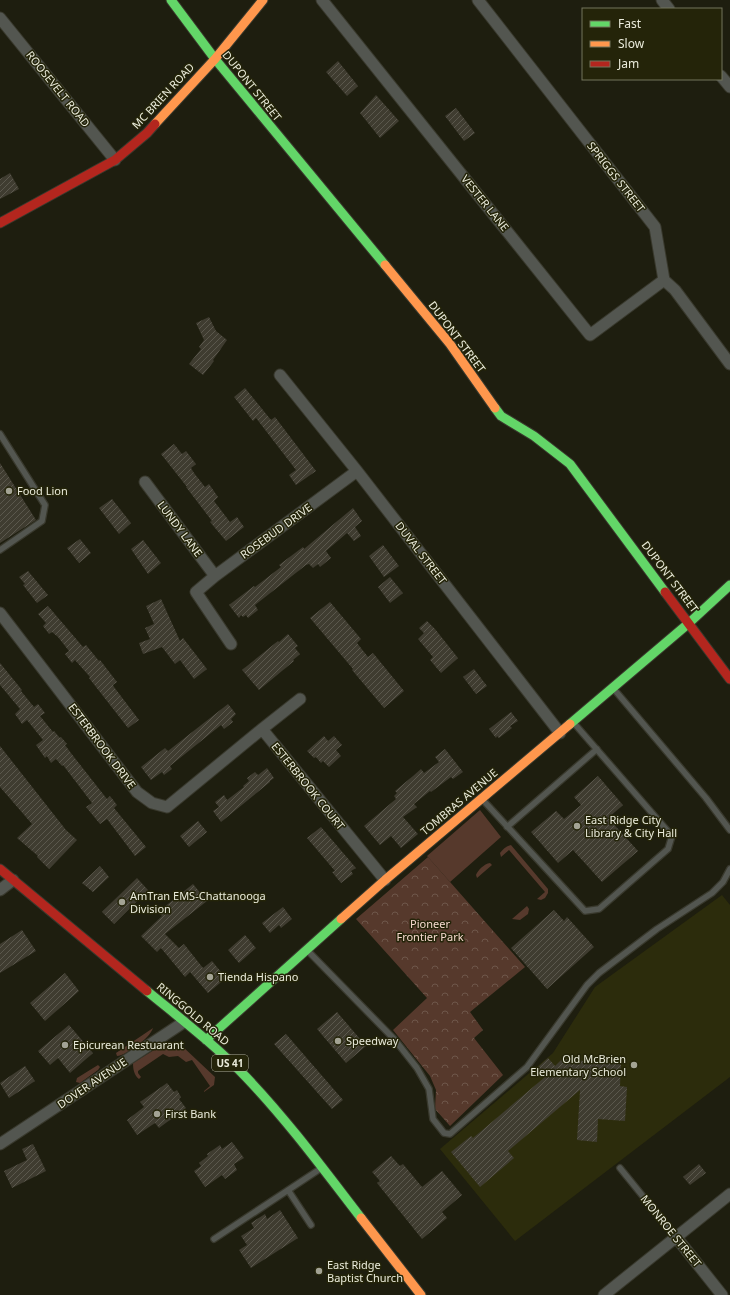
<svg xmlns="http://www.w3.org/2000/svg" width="730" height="1295" font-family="'Noto Sans',sans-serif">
<defs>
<pattern id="park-crowns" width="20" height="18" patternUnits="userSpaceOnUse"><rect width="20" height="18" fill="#56392c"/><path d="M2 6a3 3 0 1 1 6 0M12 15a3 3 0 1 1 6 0" fill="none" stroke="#6e564a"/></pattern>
<pattern id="building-hatch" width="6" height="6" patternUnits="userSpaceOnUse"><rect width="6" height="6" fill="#3f3c30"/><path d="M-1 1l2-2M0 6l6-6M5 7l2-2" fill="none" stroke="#5b584d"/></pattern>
</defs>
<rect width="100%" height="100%" fill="#1e1e0f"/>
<path fill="#2c2c0c" d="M722,895l8,10v172l-215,164 -75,-92 113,-96 42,-66z"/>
<path fill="#56392c" d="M480,810l21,27 -51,45 -23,-26z
M511,845l37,44v4l-3,5 -4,2 -4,-1 8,-7 -36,-42 -8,7 -1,-4c3,-4 6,-7 11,-8z
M490,863l2,2 -15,13 -1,-3c2,-5 8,-11 14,-12z
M527,906l2,3 -1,5 -8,6 -8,-1z
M153,1028c-3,10 -26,27 -36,28l-1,-3z
M174,1043l7,2 34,32 -1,8 -10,7v-1l6,-5 -18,-26 -6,2 -8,-6 -9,1 -6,-3 -25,17v2l3,4 -2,2c-5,-4 -6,-10 -6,-16l21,-13z
M98,1065l2,2 -2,3 -18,13 -4,-1 1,-4z"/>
<path fill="url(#park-crowns)" d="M428,857l97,110 -55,45 13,18 -9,8 29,37 -53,51 -15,-17 1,-19 -6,-14 -37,-46 34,-32 -71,-79z"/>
<path fill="url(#building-hatch)" d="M338,61l20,25 -11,10 -21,-24z
M376,95l23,26 -19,17 -20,-25z
M456,108l19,25 -11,8 -19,-25z
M10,173l9,16 -19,10v-20z
M209,317l7,14 11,9 -14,20 1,1 -11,14 -14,-11 12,-15 -2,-2 5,-7 -8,-17z
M245,388l26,32 4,-3 41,54 -20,14 -7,-10 7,-5 -40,-52 -3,3 -19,-24z
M174,444l8,10 4,-3 10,13 -5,4 3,5 11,14 4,-3 9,13 -4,4 16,21 7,-5 7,10 -18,14 -16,-19 2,-1 -26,-34h1l-26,-33z
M0,463l36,57 -36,23z
M112,499l19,24 -12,11 -20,-26z
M353,508l9,13 -7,6 6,9 -7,5 -7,-8 -21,18 5,7 -11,9 -2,-3 -5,4 -4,-4 -3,1 -51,40 3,5 -10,8 -2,-3 -3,2 -2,-2 -2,3 -10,-13 25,-19 1,1 26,-20 -2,-2 24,-18 1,2z
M80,539l11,14 -12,10 -12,-15z
M143,540l18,23 -13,11 -17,-25z
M383,545l16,21 -15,11 -15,-21z
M28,571l20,24 -11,8 -14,-18 2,-1 -6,-7z
M390,577l13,16 -13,10 -12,-16z
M161,599l19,42 3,-3 24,31 -13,10 -14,-19 -5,4 -13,-17 -19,7 -4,-11 11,-4 -5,-11 9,-4 -8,-18z
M330,602l31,37 -4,4 11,14 5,-4 31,38 -20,17 -32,-38 1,-1 -43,-51z
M48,606l35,41 3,-2 13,16 1,-1 17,22 -4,3 1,2 25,33 -11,8 -39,-50 1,-1 -15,-17 -3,3 -7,-9 4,-3 -11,-14 -6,-5 -3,2 -6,-8 3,-3 -8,-9z
M427,621l8,8 23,29 -17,15 -11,-13 3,-3 -15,-18 6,-6 -5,-5z
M288,634l10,12 -3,2 5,6 -7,6 1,1 -35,29 -17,-20 36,-29 1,1z
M0,663l22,27 -1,1 13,16 4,-3 7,9 -5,3 13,16 1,-1 6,7 1,-1 6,7 -2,1 9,12 33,42 3,-3 7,9 -3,3 32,39 -11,9 -28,-37 -7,5 -14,-17 6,-4 -29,-38 -1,1 -6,-7 -5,4 -4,-7 -2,2 -9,-13 7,-5 -16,-20 -5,4 -7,-10 5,-5 -20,-24z
M474,669l13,17 -11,8 -13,-17z
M228,704l8,10 -5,5 2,3 -9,7 -3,-4 -51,41 2,3 -8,6 -2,-3 -11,8 -10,-13 24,-19 3,3z
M511,712l7,9 -8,5 2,2 -13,10 -2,-2 -1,2 -7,-9z
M324,736l4,5 6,-5 8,9 -6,5 5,6 -12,11 -6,-6 -2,2 -5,-6 -2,1 -7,-7z
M0,746l66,84 11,10 -28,29 -12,-12 1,-1 -21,-18 15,-14 -32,-37z
M445,749l18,23 -10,7 -2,-2 -20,15 -1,-1 -16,13 3,3 -14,10 15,17 -17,14 -10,-12 -11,9 -16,-19 32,-27 -2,-3 3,-3 -2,-2 18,-15 8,-7 3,4 15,-11 -4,-5z
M267,768l7,10 -4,3v1l-49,40 -8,-11 6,-4 -4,-5 9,-7 3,5 17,-13 -1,-1 6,-5 -2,-3 8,-6 3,3z
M598,776l25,29 -15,13 30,33 -36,31 -29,-32 -15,13 -27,-31 25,-21 8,8 17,-14 -7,-8z
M198,821l9,11 -18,15 -9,-11z
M321,827l35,41 -5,3 2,3 -12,9 -9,-11 3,-1 -28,-33z
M100,866l9,11 -16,15 -11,-9z
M137,878l11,12 -34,34 -12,-12z
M193,884l14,17 -42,33 14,14 5,-4 19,24 9,-7 14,17 -18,15 -18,-21 -5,5 -24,-29 -4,4 -16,-16 21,-20 -4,-4z
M283,907l9,12 -11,9 -2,-3 -9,8 -8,-10z
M554,910l10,11 3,-4 27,30 -47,42 -36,-41z
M22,930l14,21 -36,22v-29z
M245,935l11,13 -17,15 -11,-13z
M65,973l14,18 -34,30 -15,-18z
M337,1012l29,34 -20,17 -29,-34z
M69,1025l24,28 -23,20 -12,-15 -8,7 -12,-14z
M286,1034l57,66 -11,9 -58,-65z
M548,1058l7,8 7,-7 59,5 -1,22 7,1 -2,34 -27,-2 -1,23 -20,-2 3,-50 -72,61 6,7 -34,29 -29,-35 20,-16 2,2 72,-61 -8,-9z
M25,1066l10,15 -26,17 -9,-15z
M167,1083l7,9 3,-2 4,7 -2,2 7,9 -27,20 -4,-5 -18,12 -10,-15 17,-13 -4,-5z
M232,1142l12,16 -10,6 3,6 -12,9 -3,-4 -17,12 -11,-16 7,-5 -2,-3 9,-7 -1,-2 13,-9 2,4z
M33,1144l13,27 -34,17 -8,-17 23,-11 -5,-11z
M391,1156l9,10 3,-2 19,23 20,-16 20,24 -20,17 5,6 -25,21 -45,-56 3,-2 -8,-9z
M699,1164l7,9 -16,12 -7,-8z
M280,1210l18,28 -47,30 -12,-18 8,-5 -6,-9 13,-8 -3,-5 14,-9 2,5z"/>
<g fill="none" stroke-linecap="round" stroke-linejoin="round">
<g stroke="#39392d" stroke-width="8">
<path id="lane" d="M0,434l45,71 -3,16 -42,29
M613,688l93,110 24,32
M482,799l103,112 14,-2 69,-60 4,-13 -99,-114
M507,827l90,-78
M307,950l88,90 22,28 12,21 4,30 11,14 6,1 77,-67 60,-82 12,-12 58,-44 55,-36 11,-11 7,-13
M620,1168l56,69
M288,1190l23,35
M214,1239l106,-70"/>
</g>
<g stroke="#39392d" stroke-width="13">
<path id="street" d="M322,0l268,335 74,-55
M478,0l177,227 9,53 11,10 55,74
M662,0l7,9
M0,18l115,142
M721,76l9,11
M280,375l77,96 203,262
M145,482l70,94
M0,613l137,179 15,11 15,4 95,-78 38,-30
M231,644l-35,-52 19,-16 142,-105
M262,729l123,151
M0,890l13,-10
M0,1144l184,-122
M676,1237l46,58
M604,1295l126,-101"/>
</g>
<g stroke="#39392d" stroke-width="11">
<path id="fast" d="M171,0l44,59 170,206
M495,408l6,8 33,20 36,28 95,128
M570,724l119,-101 41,-38
M147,991c34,28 69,55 99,86 42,44 78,93 115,141
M206,1040l135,-121"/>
</g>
<g stroke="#39392d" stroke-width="11">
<path id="slow" d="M155,124l60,-65 48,-59
M385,265l65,79 45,64
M341,919l44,-39 185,-156
M361,1218l60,77"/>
</g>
<g stroke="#39392d" stroke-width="11">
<path id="jam" d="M0,223l115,-63 32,-27 8,-9
M665,592l65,87
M0,869l147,122"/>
</g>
<use href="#lane" stroke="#535650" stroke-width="5.5"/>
<use href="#street" stroke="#535650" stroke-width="11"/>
<use href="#fast" stroke="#63d668" stroke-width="9"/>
<use href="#slow" stroke="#ff974d" stroke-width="9"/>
<use href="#jam" stroke="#b3261e" stroke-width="9"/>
</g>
<g fill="#a3a394" stroke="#242409" stroke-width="1.5">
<circle cx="9" cy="491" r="4"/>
<circle cx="577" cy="826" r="4"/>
<circle cx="122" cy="902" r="4"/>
<circle cx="210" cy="977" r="4"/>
<circle cx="338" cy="1041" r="4"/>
<circle cx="65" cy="1045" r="4"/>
<circle cx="634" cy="1065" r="4"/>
<circle cx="157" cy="1114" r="4"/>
<circle cx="319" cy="1271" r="4"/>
</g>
<g text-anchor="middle" stroke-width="3" stroke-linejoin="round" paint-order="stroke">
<rect fill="#242409" stroke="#afaf9c" stroke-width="1" x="212" y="1055" width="36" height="16" rx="3"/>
<g font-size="10" font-weight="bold" fill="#eaebdb">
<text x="230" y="1067">US 41</text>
</g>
<g font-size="11" fill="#eaebdb" stroke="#242409">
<text transform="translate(252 86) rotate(51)" y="4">DUPONT STREET</text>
<text transform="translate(58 89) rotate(51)" y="4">ROOSEVELT ROAD</text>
<text transform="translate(163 96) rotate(-47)" y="4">MC BRIEN ROAD</text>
<text transform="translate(616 177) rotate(52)" y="4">SPRIGGS STREET</text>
<text transform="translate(485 203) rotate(51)" y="4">VESTER LANE</text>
<text transform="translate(457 337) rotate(53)" y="4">DUPONT STREET</text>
<text transform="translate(180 529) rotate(53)" y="4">LUNDY LANE</text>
<text transform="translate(276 531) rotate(-36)" y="4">ROSEBUD DRIVE</text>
<text transform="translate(421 553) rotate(52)" y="4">DUVAL STREET</text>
<text transform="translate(670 577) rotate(53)" y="4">DUPONT STREET</text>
<text transform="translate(102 746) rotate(53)" y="4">ESTERBROOK DRIVE</text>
<text transform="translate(308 786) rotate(51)" y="4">ESTERBROOK COURT</text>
<text transform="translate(459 802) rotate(-40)" y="4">TOMBRAS AVENUE</text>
<text transform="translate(193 1014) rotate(40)" y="4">RINGGOLD ROAD</text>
<text transform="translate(92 1083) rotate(-34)" y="4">DOVER AVENUE</text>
<text transform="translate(671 1231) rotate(51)" y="4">MONROE STREET</text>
</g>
<g font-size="11" fill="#eaebdb" stroke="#242409" text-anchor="start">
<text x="17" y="495">Food Lion</text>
<text x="585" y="824">East Ridge City<tspan x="585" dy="13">Library &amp; City Hall</tspan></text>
<text x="130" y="900">AmTran EMS-Chattanooga<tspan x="130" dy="13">Division</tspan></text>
<text x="218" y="981">Tienda Hispano</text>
<text x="346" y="1045">Speedway</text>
<text x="73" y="1049">Epicurean Restuarant</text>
<text x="626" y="1063" text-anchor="end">Old McBrien<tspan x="626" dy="13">Elementary School</tspan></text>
<text x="165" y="1118">First Bank</text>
<text x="327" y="1269">East Ridge<tspan x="327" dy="13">Baptist Church</tspan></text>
</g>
<g font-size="11" fill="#f6d9ce" stroke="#242409">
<text x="430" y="928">Pioneer<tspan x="430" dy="13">Frontier Park</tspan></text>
</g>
</g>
<rect x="582" y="8" width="140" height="72" fill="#242409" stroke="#73745d"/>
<rect x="590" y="21" width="20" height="6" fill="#63d668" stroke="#73745d"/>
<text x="618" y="28" font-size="12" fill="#eaebdb">Fast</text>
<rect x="590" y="41" width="20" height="6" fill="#ff974d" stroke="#73745d"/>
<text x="618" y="48" font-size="12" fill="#eaebdb">Slow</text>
<rect x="590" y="61" width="20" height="6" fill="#b3261e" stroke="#73745d"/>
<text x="618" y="68" font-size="12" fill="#eaebdb">Jam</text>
</svg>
